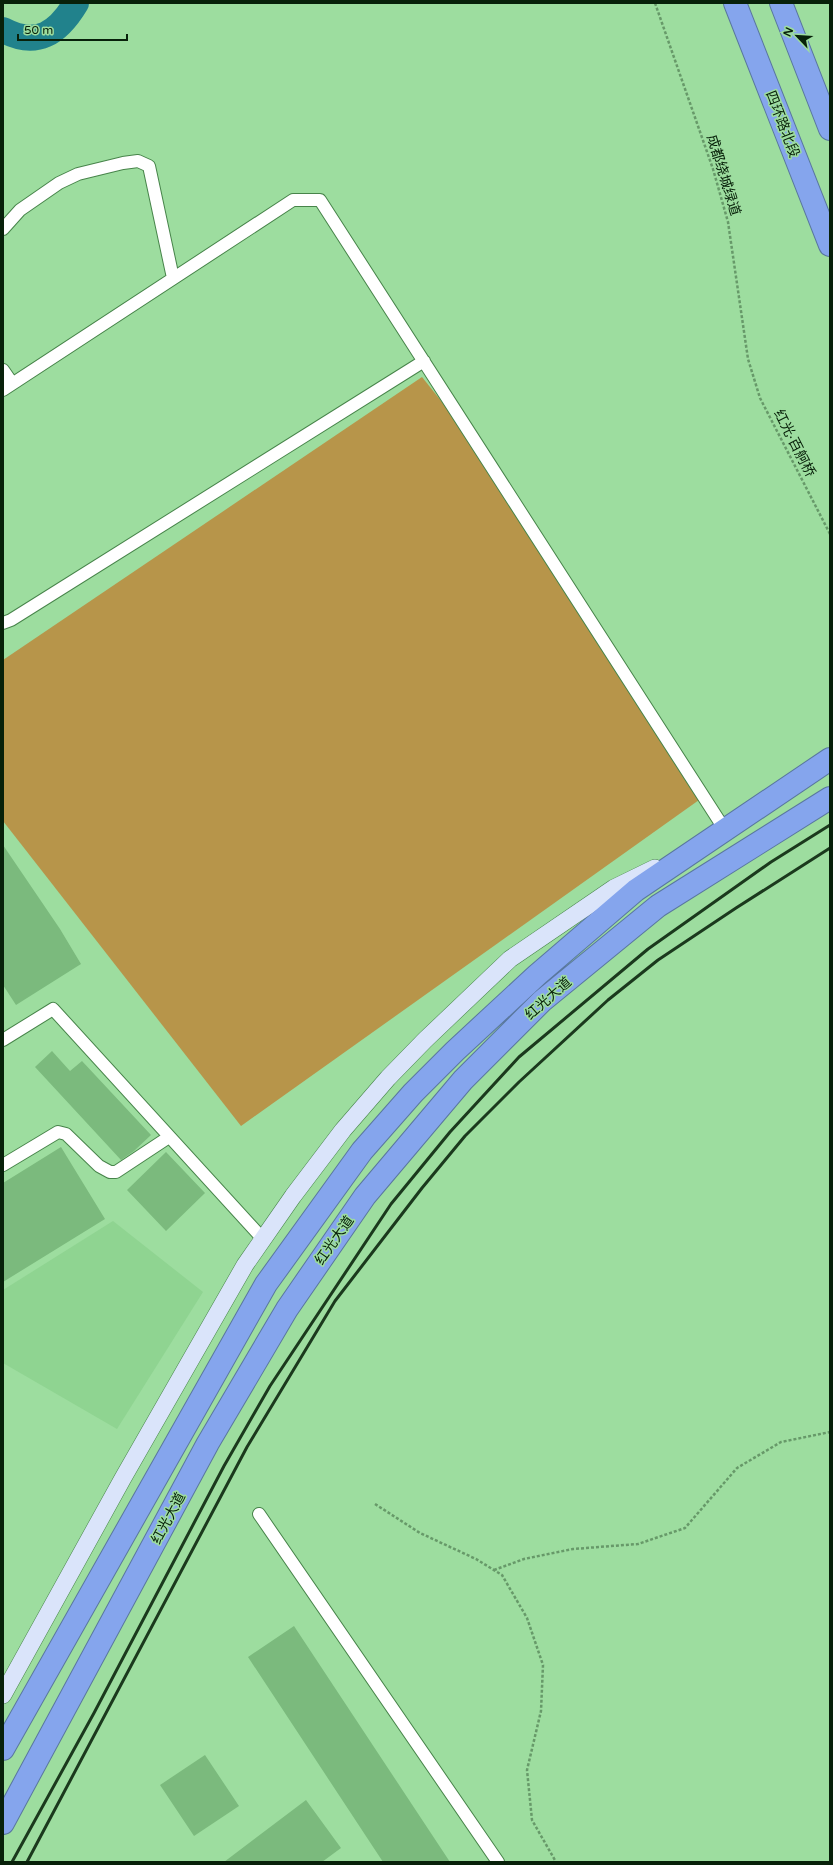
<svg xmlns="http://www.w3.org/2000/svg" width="833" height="1865" font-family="'Varela Round','Noto Sans SC',sans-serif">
<rect width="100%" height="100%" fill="#9ddd9f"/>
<path fill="#8fd491" d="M113,1221l90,71 -86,137 -114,-66v-73z"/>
<path fill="#b7954a" d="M422,377l24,30 253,393 -458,326 -238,-305v-161z"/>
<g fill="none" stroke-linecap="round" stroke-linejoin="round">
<path stroke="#21828c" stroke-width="26" d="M3,30c34,18 55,3 73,-27"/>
</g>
<path fill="#7bba7d" d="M3,845l57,84 21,35 -65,41 -13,-20z
M52,1051l18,20 12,-10 69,74 -17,16 -13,9 -86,-93z
M61,1147l44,72 -102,63v-99z
M166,1152l39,41 -39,38 -39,-41z
M294,1626l156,236h-67l-135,-205z
M205,1755l34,51 -45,30 -34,-51z
M306,1800l35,48 -19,14h-98z"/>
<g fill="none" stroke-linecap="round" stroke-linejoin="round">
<g stroke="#47844a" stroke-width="14">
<path id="street" d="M3,229l17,-19 39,-27 19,-9 45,-11 15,-2 11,5 24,112
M3,370l9,13
M3,390l290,-190h27l405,630
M3,623l8,-3 413,-259
M3,1040l50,-31 210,230
M3,1165l55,-33 8,2 33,32 11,6h6l53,-35
M259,1514l239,348"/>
</g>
<g stroke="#47844a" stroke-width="18">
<path id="secondary" d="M3,1695l120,-217 122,-213 48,-69 50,-66 45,-52 37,-38 85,-81 104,-71 41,-20"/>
</g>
<g stroke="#59779e" stroke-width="24">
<path id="highway" d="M735,3l95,242
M781,3l49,126
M3,1749l263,-465 96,-133 51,-58 42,-42 82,-76 99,-85 194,-131
M3,1823l205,-380 79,-134 78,-113 98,-116 79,-79 116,-95 172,-108"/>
</g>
<path stroke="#679969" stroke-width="2.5" stroke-dasharray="3 2" stroke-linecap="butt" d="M655,3l58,166 15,53 20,137 12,39 70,136
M375,1504l45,29 56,26 26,16 25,43 16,47 -2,46 -14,59 5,50 24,42
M494,1570l30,-11 49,-10 65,-5 47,-16 52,-60 44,-26 49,-10"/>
<use href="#street" stroke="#fff" stroke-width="12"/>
<use href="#secondary" stroke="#dae4fa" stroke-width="17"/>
<use href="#highway" stroke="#85a5ed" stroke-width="22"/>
<path stroke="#1b391d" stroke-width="3" d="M12,1862l82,-149 130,-247 46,-80 121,-182 59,-72 69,-75 129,-108 123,-87 59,-37
M27,1862l220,-415 88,-146 87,-113 43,-52 54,-54 89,-82 50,-40 78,-52 94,-60"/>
</g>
<g text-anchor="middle" stroke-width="3" stroke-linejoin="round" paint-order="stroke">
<g font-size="14" fill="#08210a" stroke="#9ddd9f">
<text transform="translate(783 124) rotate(69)" y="5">四环路北段</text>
<text transform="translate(724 175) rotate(73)" y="5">成都绕城绿道</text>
<text transform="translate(795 443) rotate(63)" y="5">红光·百舸桥</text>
<text transform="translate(548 998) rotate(-41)" y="5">红光大道</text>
<text transform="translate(334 1240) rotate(-55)" y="5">红光大道</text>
<text transform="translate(168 1518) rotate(-62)" y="5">红光大道</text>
</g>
</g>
<rect width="833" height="1865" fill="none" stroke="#08210a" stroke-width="8"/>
<g transform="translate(797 36) rotate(295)" stroke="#9ddd9f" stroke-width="3" paint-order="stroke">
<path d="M0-3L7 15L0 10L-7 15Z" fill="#08210a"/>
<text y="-6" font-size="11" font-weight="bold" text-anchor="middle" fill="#08210a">N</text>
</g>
<path d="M18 34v6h109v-6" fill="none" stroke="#08210a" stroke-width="2"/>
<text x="24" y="34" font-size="12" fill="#08210a" stroke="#9ddd9f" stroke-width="3" paint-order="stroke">50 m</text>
</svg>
